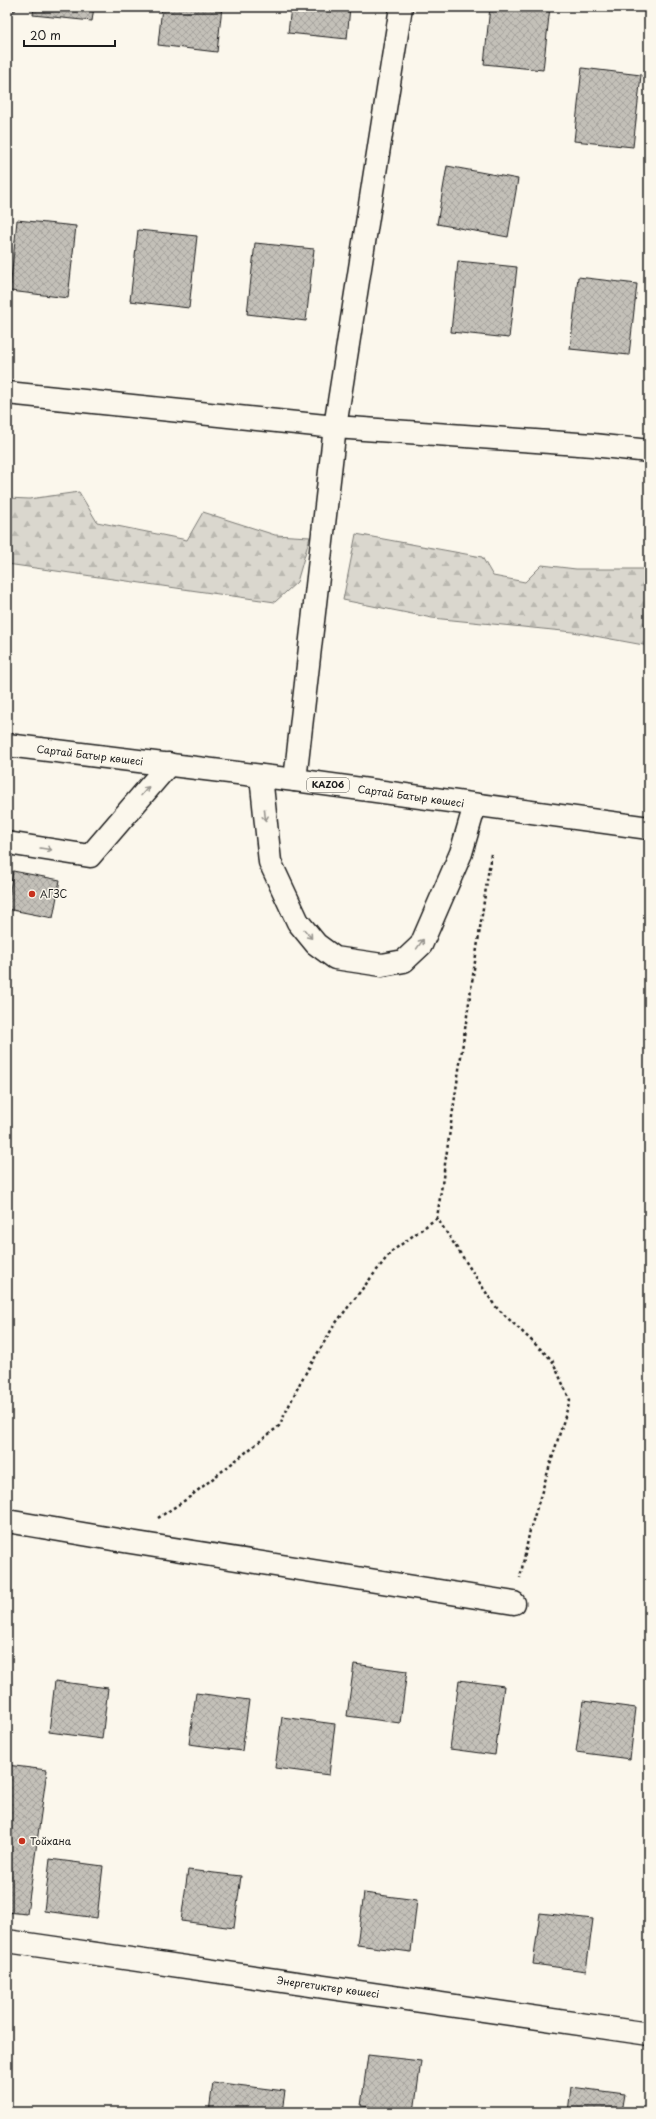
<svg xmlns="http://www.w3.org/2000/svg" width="656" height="2119" font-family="'Playpen Sans',sans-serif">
<defs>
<pattern id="forest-firs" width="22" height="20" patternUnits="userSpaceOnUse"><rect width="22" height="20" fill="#dad7ce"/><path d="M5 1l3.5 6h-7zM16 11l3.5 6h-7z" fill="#bab8b0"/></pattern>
<pattern id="building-cross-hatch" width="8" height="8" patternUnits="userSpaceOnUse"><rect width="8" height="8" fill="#c3c0b8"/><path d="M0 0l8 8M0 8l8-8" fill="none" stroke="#a7a49e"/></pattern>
</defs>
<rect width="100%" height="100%" fill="#fbf7ec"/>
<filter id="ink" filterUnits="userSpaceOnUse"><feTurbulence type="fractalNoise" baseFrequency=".025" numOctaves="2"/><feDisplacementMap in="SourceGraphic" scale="8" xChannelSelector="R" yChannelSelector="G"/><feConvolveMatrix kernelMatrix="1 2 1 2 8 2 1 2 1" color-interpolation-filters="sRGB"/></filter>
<g filter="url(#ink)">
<path fill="url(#forest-firs)" stroke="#7b7a75" d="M79,492l18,30 90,18 16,-28 72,23 35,2 -13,45 -22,20 -268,-38v-66l22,1z
M356,534l126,23 11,19 32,6 17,-17 34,4h73v77l-76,-14 -141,-14 -89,-18z"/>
<path fill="url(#building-cross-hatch)" stroke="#1c1c1c" d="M7,7h9l-1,4 -8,-1z
M34,7h60l-2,14 -59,-6z
M162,7h60l-5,45 -59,-7z
M291,7h59l-3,32 -59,-6z
M490,7h60l-7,63 -59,-6z
M582,68l59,7 -8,72 -59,-6z
M447,166l71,13 -10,58 -71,-13z
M17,220l59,6 -8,72 -58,-7z
M138,230l59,6 -8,72 -59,-7z
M255,243l59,6 -8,72 -59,-7z
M458,261l59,6 -8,71 -58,-6z
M578,277l59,7 -8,71 -59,-6z
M13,871l47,9 -7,38 -46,-9z
M354,1664l53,7 -7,52 -53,-7z
M459,1680l45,6 -9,69 -45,-6z
M55,1681l53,7 -6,51 -53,-7z
M196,1693l53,7 -7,51 -53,-7z
M583,1701l53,7 -6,51 -54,-7z
M282,1717l53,7 -6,51 -54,-7z
M7,1765l40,5 -20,144 -20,-2z
M50,1859l53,7 -6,52 -53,-7z
M188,1870l53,6 -7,52 -53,-7z
M364,1893l53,7 -6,52 -54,-7z
M540,1913l53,6 -7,52 -53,-7z
M368,2055l53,6 -7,51 -53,-6z
M213,2082l72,9 -3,21h-73z
M571,2087l54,7 -3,18h-54z"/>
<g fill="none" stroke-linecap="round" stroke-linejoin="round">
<g stroke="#1c1c1c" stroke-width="25">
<path id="minor" d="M7,393l328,34 258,18 56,6
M261,776l9,86 28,60 18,22 19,14 47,7 22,-4 17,-16 40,-92 14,-48
M295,780l40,-353 66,-420
M7,843l83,13 79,-92
M7,1521l117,20 390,62
M7,1941l642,93"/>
</g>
<g stroke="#1c1c1c" stroke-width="25">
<path id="highway" d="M7,745l288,35 354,48"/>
</g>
<path stroke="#1c1c1c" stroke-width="2.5" stroke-dasharray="3 3" stroke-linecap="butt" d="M491,854l-54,364 58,88 57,54 18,40 -40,130 -10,48
M158,1518l29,-19 92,-73 22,-45 34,-57 56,-72 46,-34"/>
<use href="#minor" stroke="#fbf7ec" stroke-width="22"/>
<use href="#highway" stroke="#fbf7ec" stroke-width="22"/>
</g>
<defs><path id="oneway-shaft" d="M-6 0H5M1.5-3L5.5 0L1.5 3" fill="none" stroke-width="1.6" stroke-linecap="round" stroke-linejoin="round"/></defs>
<g stroke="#97948e">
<use href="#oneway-shaft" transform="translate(145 791) rotate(-49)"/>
<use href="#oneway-shaft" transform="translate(265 815) rotate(84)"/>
<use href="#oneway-shaft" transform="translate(46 849) rotate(9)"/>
<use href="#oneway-shaft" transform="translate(308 934) rotate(50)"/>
<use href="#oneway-shaft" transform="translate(420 944) rotate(-55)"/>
</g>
</g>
<g fill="#c8321e" stroke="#fbf7ec" stroke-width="1.5">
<circle cx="32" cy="894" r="4"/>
<circle cx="22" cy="1841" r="4"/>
</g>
<g text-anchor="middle" stroke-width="3" stroke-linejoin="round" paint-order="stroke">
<rect fill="#fbf7ec" stroke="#5f5e5a" stroke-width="1" x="307" y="778" width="42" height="14" rx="3"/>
<g font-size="9" font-weight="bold" fill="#1c1c1c">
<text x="328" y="788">KАZ06</text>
</g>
<g font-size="10" fill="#1c1c1c" stroke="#fbf7ec">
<text transform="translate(90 755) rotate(7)" y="4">Сартай Батыр көшесі</text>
<text transform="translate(411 796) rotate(8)" y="4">Сартай Батыр көшесі</text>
<text transform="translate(328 1987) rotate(8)" y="4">Энергетиктер көшесі</text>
</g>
<g font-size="10" fill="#1c1c1c" stroke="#fbf7ec" text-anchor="start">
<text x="40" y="898">АГЗС</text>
<text x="30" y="1845">Тойхана</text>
</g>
</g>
<rect width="656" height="2119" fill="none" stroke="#fbf7ec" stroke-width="24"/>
<rect x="12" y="12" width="632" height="2095" fill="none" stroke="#1c1c1c" stroke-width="1.5" filter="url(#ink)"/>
<path d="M24 40v6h91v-6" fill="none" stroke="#1c1c1c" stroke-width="2"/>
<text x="30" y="40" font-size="12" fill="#1c1c1c" stroke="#fbf7ec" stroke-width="3" paint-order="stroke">20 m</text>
</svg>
